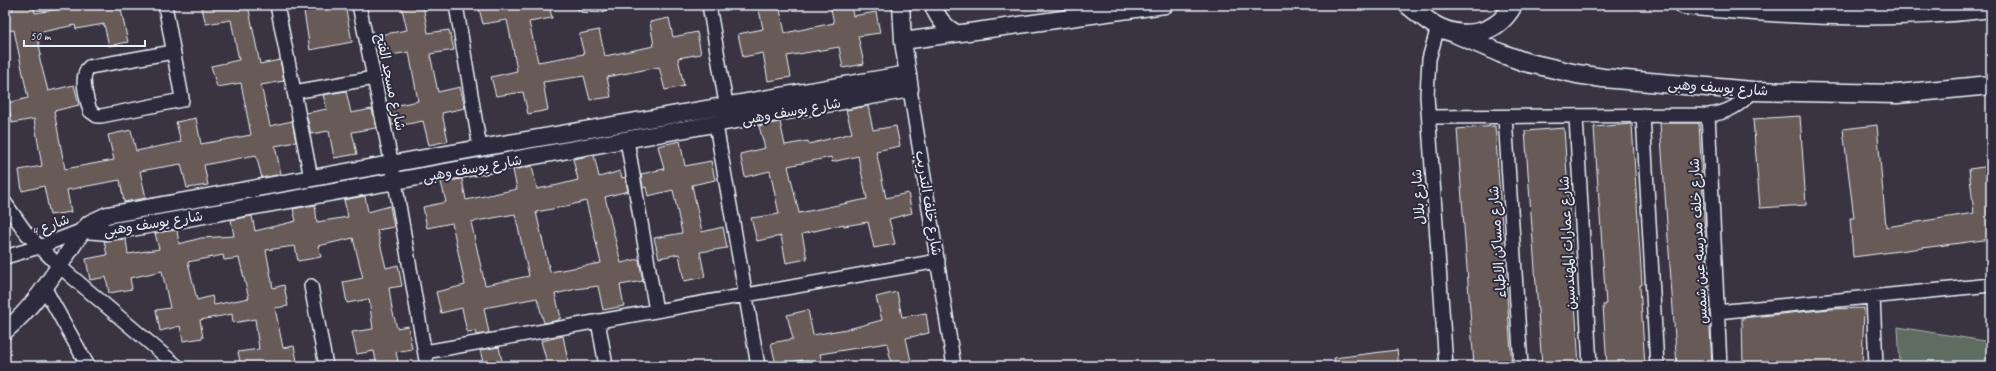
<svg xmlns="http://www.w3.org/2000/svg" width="1996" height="371" font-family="Caveat,'Playpen Sans Arabic',sans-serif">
<rect width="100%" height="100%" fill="#3a3442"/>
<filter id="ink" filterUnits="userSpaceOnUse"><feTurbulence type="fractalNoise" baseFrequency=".025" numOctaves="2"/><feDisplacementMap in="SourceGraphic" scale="8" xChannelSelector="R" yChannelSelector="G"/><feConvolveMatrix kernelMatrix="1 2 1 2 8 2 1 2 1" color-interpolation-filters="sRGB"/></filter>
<g filter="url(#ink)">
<path fill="#5f6c61" stroke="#a4aeac" d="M1898,327l93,15v24h-91z"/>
<path fill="#685a57" stroke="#e8f1f8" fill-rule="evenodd" d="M12,5h21l2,8 49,-8h36l8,37 -19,4 -5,-22 -28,5 -1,-4 -38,8 4,22 -2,1 9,35 26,-6 5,20 -25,6 11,58 49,-9 -6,-25 23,-5 5,21 45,-9 -5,-20 20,-4 5,26 50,-9 -10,-52 -24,4 -6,-21 28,-6 -8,-40 -25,4 -5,-19h47l12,59 20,-4 4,21 -23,4 9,41 22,-5 4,21 -21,4 6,28 -19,4 -6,-23 -52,10 4,20 -21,3 -6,-24 -41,7 6,27 -22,4 -4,-22 -27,5 -26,5 4,22 -21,3 -6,-29 -22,5 -3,-21 23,-4 -8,-47 -22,4 -4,-20 20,-5 -14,-68 -9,1v-20l8,-1z
M303,5h42l7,37 -42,8z
M401,5h22l5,28 21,-3 5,20 -24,4 8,38 22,-5 5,21 -23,5 6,28 -19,4 -6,-24 -25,5 -1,-2 -5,1 -4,-18 30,-6 -9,-49 -24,4 -5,-21 27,-5z
M478,5h71l3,13 -23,4 9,40 46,-8 -5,-20 20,-4 6,26 49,-10 -4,-24 19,-4 4,19 24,-5 4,22 -23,4 6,28 -19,4 -6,-23 -52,10 4,20 -21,3 -6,-24 -41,6 5,28 -20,4 -5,-22 -27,4 -5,-19 26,-6 -4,-23 -6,-28 -24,4z
M758,5h21l6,28 49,-10 -4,-18h21l2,11 23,-4 4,21 -22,3 6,28 -21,4 -4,-21 -52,9 4,21 -23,4 -5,-28 -20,4 -5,-23 25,-5z
M346,91l5,22 21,-4 4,19 -24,4 5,22 -23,4 -5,-27 -18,3 -5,-21 21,-4 -4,-14z
M868,106l5,24 23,-4 4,20 -24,5 10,47 22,-5 4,20 -23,6 6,25 -21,4 -6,-26 -24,4v-2l-42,10 5,25 -21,4 -5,-27 -24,5 -6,-23 28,-4 -9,-43 -25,6 -5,-23 25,-6 -6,-22 21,-4 5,23 23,-4 1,3 43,-11 -6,-23zM858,156l9,43 -68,14 -11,-47 43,-9 1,5z
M1800,116l6,89 -46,3 -7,-89z
M1660,123h39l13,243h-35z
M1632,124l10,161h-2l5,81h-38l-4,-61h3l-12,-178z
M1877,125l9,102 88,-14 -5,-44 22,-3v73l-138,18 -3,-39h4l-11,-89z
M1495,126l17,240h-38l-17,-237z
M1564,128l15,238h-37l-17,-235z
M680,141l5,25 26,-5 4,19 -23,5 10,47 21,-5 4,21 -27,4 5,25 -21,4 -5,-27 -20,4 -5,-20 28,-5 -9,-43 -25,6 -2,-9 -3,1 -2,-14 23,-5 -6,-23z
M594,155l5,22 21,-6 2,7 3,-1 3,14 -23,6 16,66 18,-4 4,22 -23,4 4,21 -21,4 -5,-24 -22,3 -21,5 6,24h-2v2l-15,3 -7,-25 -53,10 5,25 -13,2 -1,-4 -8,1 -5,-24 -21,5 -5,-21 29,-7 -13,-62 -25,5 -4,-21 23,-5 -5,-20 21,-3 4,21 51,-11 -4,-19 19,-4 5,23 21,-4 20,-5 -5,-21zM586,201l15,62 -51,9 -14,-60 27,-5zM515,214l14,62 -44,9 -14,-63z
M365,196l3,16 22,-6 4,21 -17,3 9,38 12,-3 4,21 -13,2 3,21 5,19 11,-2 4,23 -16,3 3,14h-22l-3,-15 -17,3 -5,-22 21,-3 -4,-30 -22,4 -4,-21 20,-4 -10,-40 -35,8 3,11 -23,4 -3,-15 -29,4 7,38 11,-3 4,21 -13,2 8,40 11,-2 4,20h-57l-3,-14 21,-3 -4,-30 -22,4 -1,-9 -32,6 3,18 -20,3 -3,-15 -20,5 -4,-21 14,-2 -8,-37 -32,7 2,11 -23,4 -3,-16 -16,3 -4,-21 21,-4 -3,-14 22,-2 2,15 31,-5 -4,-16 22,-3 2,14 22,-6 33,-2 -3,-16 21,-4 3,15 41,-10 -3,-12 22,-4 2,17 31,-5 -4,-17zM223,255l1,5 15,-2 10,40 -35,7 -2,-9 -15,4 -9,-38z
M897,292l5,25 24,-4 3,20 -23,5 6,28h-20l-5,-23 -67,11 3,12h-20l-1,-6 -26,5 -5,-22 22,-4 -6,-24 21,-5 5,25 39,-7 30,-8 -6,-23z
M1864,308l-2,58h-119l-1,-48 88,-9z
M563,336l6,30h-21l-7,-25z
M499,347l4,19h-19l-4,-16z
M1397,350l2,16h-64l-1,-8z"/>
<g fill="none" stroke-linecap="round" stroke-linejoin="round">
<g stroke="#e8f1f8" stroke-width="16">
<path id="minor" d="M165,5l17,93v2l-81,16h-4l-7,-5c-3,-11 -11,-35 -1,-44l84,-15
M277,5l34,173
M359,5l33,160 35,201
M456,5l24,143
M584,5h17
M709,5l19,110
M1438,27l-9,32 -2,37 19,270
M910,89l44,277
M294,92l80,-14
M1643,115l14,251
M1708,115l12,251
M1429,117l279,-2c20,-2 32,-10 45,-24
M1505,117l16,249
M1576,117l14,249
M716,125l42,241
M627,140l29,171
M5,203l22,31 31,31 119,101
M5,257l34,-10 44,-17
M311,286l15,80
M45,289l43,77
M1873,297l3,69
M1717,312l274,-27
M598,321l8,45
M425,352l513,-91"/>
</g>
<g stroke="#e8f1f8" stroke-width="19">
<path id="tertiary" d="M933,5c4,13 12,22 23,28
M903,41l262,-36
M83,230l26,2 801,-143 -7,-48 -2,-36
M5,331c34,-28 54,-66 78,-101l7,-7 17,-8 373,-67 428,-74"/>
</g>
<g stroke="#e8f1f8" stroke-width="21">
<path id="secondary" d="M1408,5c9,7 20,17 30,22 29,14 60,6 75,-22
M1684,5c102,10 205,16 307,3
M1452,32l48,21 25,9 52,12 26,4 150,13 144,3 94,-9"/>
</g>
<use href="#minor" stroke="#2f2a3d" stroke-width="13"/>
<use href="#tertiary" stroke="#2f2a3d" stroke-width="16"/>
<use href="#secondary" stroke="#2f2a3d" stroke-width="18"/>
</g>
</g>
<g text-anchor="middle" stroke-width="4" stroke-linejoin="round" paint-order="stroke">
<g font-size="14" fill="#e8f1f8" stroke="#2f2a3d">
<text transform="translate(391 82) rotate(78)" y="5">شارع مسجد الفتح</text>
<text transform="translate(1718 87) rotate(4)" y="5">شارع يوسف وهبى</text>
<text transform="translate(791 111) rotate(-10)" y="5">شارع يوسف وهبى</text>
<text transform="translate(472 168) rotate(-10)" y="5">شارع يوسف وهبى</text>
<text transform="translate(1418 197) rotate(-94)" y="5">شارع بلال</text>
<text transform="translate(929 203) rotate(81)" y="5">شارع خلف التدريب</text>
<text transform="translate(153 223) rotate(-9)" y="5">شارع يوسف وهبى</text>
<text transform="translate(50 225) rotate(-21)" y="5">شارع 4</text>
<text transform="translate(1698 241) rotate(-93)" y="5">شارع خلف مدرسه عين شمس</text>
<text transform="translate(1497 242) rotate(-94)" y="5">شارع مساكن الاطباء</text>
<text transform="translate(1567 243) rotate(-93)" y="5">شارع عمارات المهندسين</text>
</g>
</g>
<rect width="1996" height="371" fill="none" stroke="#2f2a3d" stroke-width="20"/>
<rect x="10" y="10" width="1976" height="351" fill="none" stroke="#e8f1f8" stroke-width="1.5" filter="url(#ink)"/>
<path d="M24 40v6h121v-6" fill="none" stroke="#e8f1f8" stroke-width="2"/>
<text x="30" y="40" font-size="12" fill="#e8f1f8" stroke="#2f2a3d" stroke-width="3" paint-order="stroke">50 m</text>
</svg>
